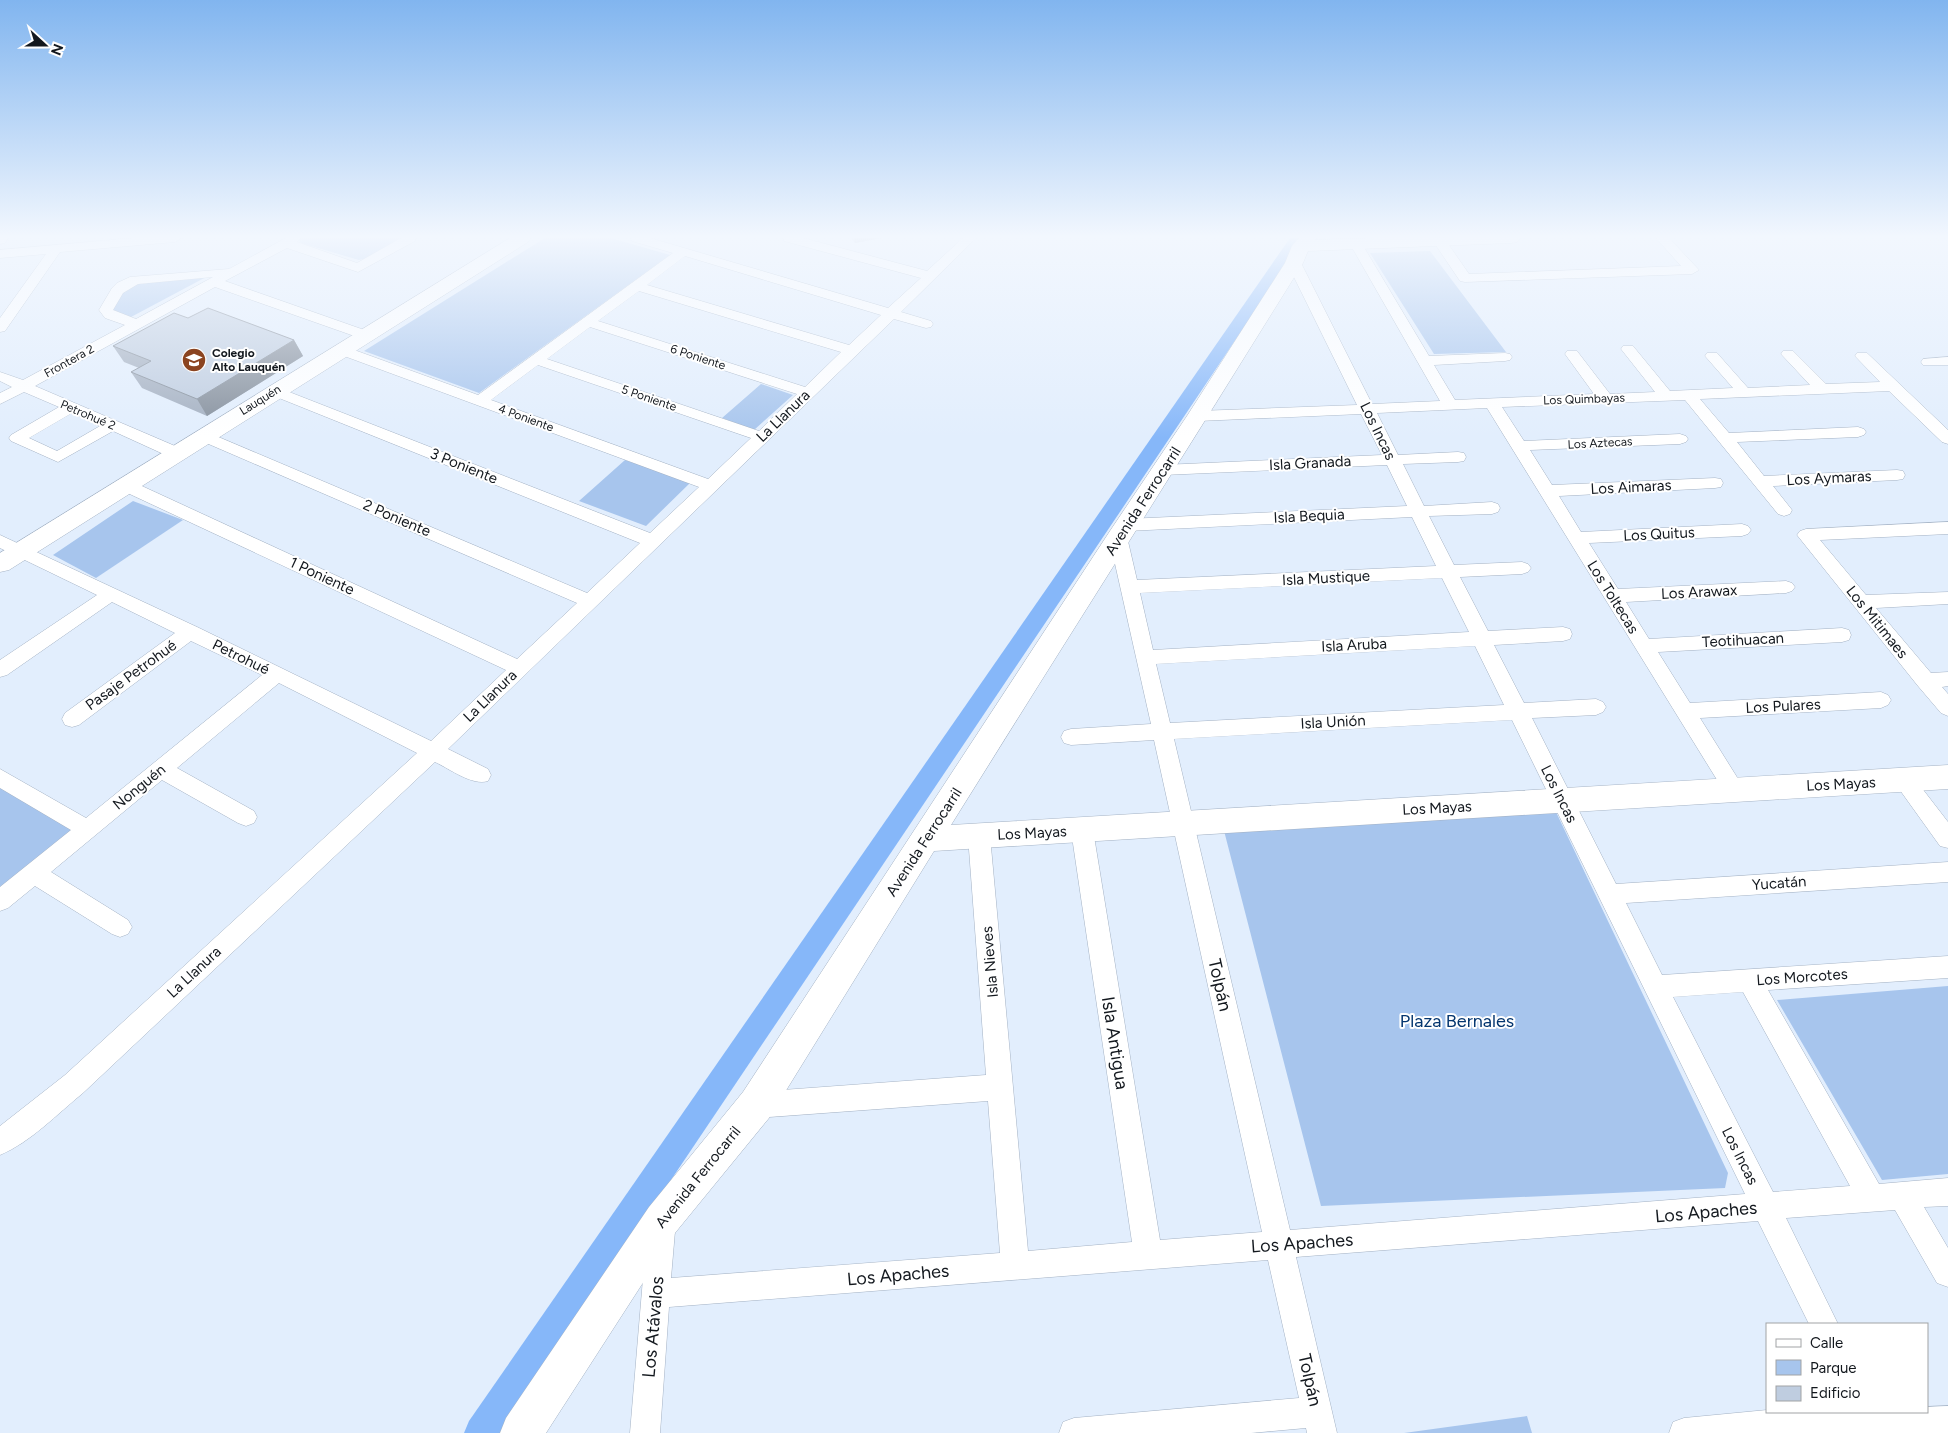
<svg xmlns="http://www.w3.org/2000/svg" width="1948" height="1433" font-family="Figtree,sans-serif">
<rect width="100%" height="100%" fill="#e2eefd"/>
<path fill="#a7c5ed" d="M302,238h102l-32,19 -13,3 -58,-17 -2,-3z
M545,238h66l59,17 -191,138 -115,-42z
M1430,251l76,101 -72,2 -64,-101z
M208,276l-77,41 -19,-7 11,-21 7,-4z
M761,384l32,11 -39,35 -32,-12z
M625,460l66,22 -45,44 -67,-25z
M133,501l50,19 -87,58 -43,-23z
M0,784l80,47 -80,65z
M1556,812l172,361 -3,15 -404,18 -99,-383z
M1948,986v188l-66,6 -105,-180z
M1527,1416l5,17h-128z"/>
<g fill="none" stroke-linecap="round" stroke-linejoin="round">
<path fill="#86b7f9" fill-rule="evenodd" d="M1290,238h14l-803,1195h-37l5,-12z"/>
<g stroke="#a4b2c4" stroke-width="1">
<path id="street" d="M0,238h8l-3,5 -5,1z
M134,238h47l-6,4 -115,10 -55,79 -5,1v-14l46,-64 -46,4v-8z
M286,238h15l-4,4 60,21 44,-25h15l-1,3 -57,31 -71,-24 -62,33 145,51 2,3 -2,3h-10l-145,-51 -180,99 147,63 2,4 -2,4h-12l-57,-26 -55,31 -47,-21 -2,-3 2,-3 48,-28 -35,-15 -24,12v-11l12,-6 -12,-6v-9l23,8 102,-55 -20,-7 -6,-8 13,-22 5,-5 13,-6 99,-8zM213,277l-77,42 -23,-9 10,-17 15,-9zM72,413l28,13 -43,25 -28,-13z
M631,238h19l238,70 33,-30 -137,-37 -1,-3h20l124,33 36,-33h13l-75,74 30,9 2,3 -2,3 -5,1 -32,-9 -446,430 40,20 3,6 -3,6c-16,5 -38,-12 -53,-19l-352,331c-26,21 -52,49 -83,62v-29l65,-51 352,-322 -138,-70 -102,85 77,43 3,6 -3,6 -8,3 -8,-3 -76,-43 -111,92 77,48 4,7 -4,7 -8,3 -8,-3 -77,-48 -27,22 -8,3v-24l71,-57 -71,-42v-19l86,49 176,-143 -71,-34 -112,84 -7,2 -7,-2 -3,-6 3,-6 110,-80 -63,-31 -105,73 -7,2v-17l97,-65 -97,-47v-13l197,92 234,114 75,-71 -387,-181 -2,-4 2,-4 6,-1 6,1 386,178 60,-56 -380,-164 -2,-3 2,-3h12l378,160 53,-50 -371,-149 -3,-3 3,-3h10l371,145 49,-46 -363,-134 -2,-3 2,-3h10l132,48 195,-142 -41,-12zM685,256l196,59 -32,30 -202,-60zM639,291l202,61 -36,35 -207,-66zM590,327l207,67 -38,37 -212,-72zM538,365l213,73 -43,41 -217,-79z
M1434,238h10l25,36 212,-8 -25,-28h13l30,32 -7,4 -227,8 -5,-1 -27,-40z
M1356,240l6,4 67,112 76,-3 5,1 2,3 -2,3 -5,1 -71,4 21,35 139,-6 -29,-40 2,-3h10l33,43 45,-2 -34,-43 2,-3h10l37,45 63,-3 -28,-32 2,-3h10l31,35 62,-3 -29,-31 2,-3h10l33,33 54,-2 -25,-26 2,-3h10l81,77v14l-6,-2 -53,-51 -189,8 29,34 129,-6 6,2 2,3 -2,3 -6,2 -121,5 27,34 133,-6 6,1 2,4 -2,4 -6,1 -124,6 19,24 -2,4 -6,2 -6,-2 -93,-114 -183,7 22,34 156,-7 6,2 2,3 -2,3 -6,2 -150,6 22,35 163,-7 6,1 2,4 -2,4 -6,1 -156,8 22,36 161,-8 6,2 3,4 -3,4 -6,2 -153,7 29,46 168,-8 6,2 3,4 -3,4 -6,2 -160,9 23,37 193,-11 7,2 2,5 -2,5 -7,2 -184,10 32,51 191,-11 7,3 3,5 -3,5 -7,3 -181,10 45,72 -4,6 -7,3 -7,-3 -240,-388 -110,5 21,42 60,-3 6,1 2,4 -2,4 -6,1 -55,2 21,42 68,-4 6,2 2,4 -2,4 -6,2 -63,2 25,49 68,-3 6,2 3,4 -3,4 -6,2 -62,3 28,54 75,-4 7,2 2,5 -2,5 -7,2 -69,4 30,58 72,-4 7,3 3,5 -3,5 -7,3 -64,3 84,166 332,-22v20l-322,21 36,72 286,-19v22l-180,12 111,194 69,-6v28l-24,1 24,41v39l-11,-4 -42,-73 -109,8 52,106h-29l-51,-103 -462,36 41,176h-30l-1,-5 -55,5h-192l4,-11 11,-4 225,-20 -31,-138 -599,47 -9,126h-30l17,-202 4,-10 10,-4 10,4 4,10 -4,47 329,-25 -12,-152 -232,17 -9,-4 -4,-9 4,-9 9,-4 230,-17 -18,-239 3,-7 8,-2 8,2 3,7 38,415 104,-9 -61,-412 3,-6 8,-3 8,3 3,6 67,410 102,-8 -108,-492 -83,5 -7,-2 -3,-6 3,-6 7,-2 80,-5 -42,-187 3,-4 6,-2 6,2 3,4 10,43 299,-14 -24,-49 -285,14 -6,-2 -3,-4 3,-4 6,-2 280,-13 -20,-41 -224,10 -6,-1 -2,-4 2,-4 6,-1 219,-10 -21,-41 -163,7 -5,-2 -3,-3 3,-3 5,-2 159,-6 -70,-142 7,-4 7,4 71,141 68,-3 -90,-157zM1442,578l27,54 -316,18 -13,-57zM1475,646l29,59 -334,18 -14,-59zM1512,720l233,474 -455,36 -116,-491zM1743,992l107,194 -77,6 -100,-195z
M1948,357v8h-25l-2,-3 2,-3z
M1948,522v12l-128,6 46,55 82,-3v12l-72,4 55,65 17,-1v14l-6,1 6,7v22l-7,-3 -23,-27 -121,-151 3,-4 6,-2z
M1904,771l7,3 37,48v26l-8,-2 -43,-60 -3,-6 3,-6z
M1948,1406v27h-279l4,-11 11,-4 83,-8v2h160v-5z"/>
</g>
<g stroke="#a4b2c4" stroke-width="1">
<path id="secondary" d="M510,238h21l-3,4 -519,328 -9,2v-19z
M1299,238h18l-2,2 60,-2h145l-3,4 -6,1 -203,8 -5,12c-116,188 -235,374 -352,562l997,-60v24l-1014,62 -165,267 -94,115 -129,200h-46l6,-15 143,-211 94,-115 367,-561 77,-115 98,-153 7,-17z"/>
</g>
<use href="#street" fill="#fff" fill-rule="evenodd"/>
<use href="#secondary" fill="#fff" fill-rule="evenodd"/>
</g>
<path fill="#a4b0c1" d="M851,238h30l-26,5z
M188,318l106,22 9,16 -96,60 -65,-28 -11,-16 8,-4 -15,-6 -11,-16z"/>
<path fill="#86909d" d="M854,238h27l-26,5z
M294,340l9,16 -96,60 -10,-17z"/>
<path fill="#bfcde0" stroke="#86909d" d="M208,308l86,32 -97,59 -66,-27 20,-11 -38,-15 61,-33 14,5z"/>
<linearGradient id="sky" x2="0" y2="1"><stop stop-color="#81b5ef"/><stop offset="0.54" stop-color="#f2f7fe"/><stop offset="1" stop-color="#f2f7fe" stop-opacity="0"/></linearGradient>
<rect width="1948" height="438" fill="url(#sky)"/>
<defs>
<g id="school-disc" transform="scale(1.25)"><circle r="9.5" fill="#8b4420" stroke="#fff"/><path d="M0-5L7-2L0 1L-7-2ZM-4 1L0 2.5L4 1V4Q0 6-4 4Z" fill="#fff"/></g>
</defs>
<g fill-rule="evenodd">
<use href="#school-disc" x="194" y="360"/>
</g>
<g text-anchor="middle" stroke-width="4" stroke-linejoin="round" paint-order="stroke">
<g font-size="12" font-weight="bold" fill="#13181e" stroke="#fff" text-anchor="start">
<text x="212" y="357">Colegio<tspan x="212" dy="14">Alto Lauquén</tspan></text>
</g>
<g font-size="12" fill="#13181e" stroke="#fff">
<text transform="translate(698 357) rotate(18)" y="4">6 Poniente</text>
<text transform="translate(69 361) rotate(-29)" y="4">Frontera 2</text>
<text transform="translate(649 398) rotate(19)" y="4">5 Poniente</text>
<text transform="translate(1584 399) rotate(-2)" y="4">Los Quimbayas</text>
<text transform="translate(260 400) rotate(-32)" y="4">Lauquén</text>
<text transform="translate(88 415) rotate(23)" y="4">Petrohué 2</text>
<text transform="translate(526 418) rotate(20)" y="4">4 Poniente</text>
<text transform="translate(1600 443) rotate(-3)" y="4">Los Aztecas</text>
</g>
<g font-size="15" fill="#13181e" stroke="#fff">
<text transform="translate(783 416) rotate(-44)" y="5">La Llanura</text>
<text transform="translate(1378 431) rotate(64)" y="5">Los Incas</text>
<text transform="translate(1310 463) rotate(-3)" y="5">Isla Granada</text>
<text transform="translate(464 466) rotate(22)" y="5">3 Poniente</text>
<text transform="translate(1829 478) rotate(-3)" y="5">Los Aymaras</text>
<text transform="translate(1631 487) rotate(-3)" y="5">Los Aimaras</text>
<text transform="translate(1143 501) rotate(-57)" y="5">Avenida Ferrocarril</text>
<text transform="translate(1309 516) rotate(-3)" y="5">Isla Bequia</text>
<text transform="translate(397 518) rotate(23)" y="5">2 Poniente</text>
<text transform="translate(1659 534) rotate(-3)" y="5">Los Quitus</text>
<text transform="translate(322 576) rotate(25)" y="5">1 Poniente</text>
<text transform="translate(1326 578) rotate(-3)" y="5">Isla Mustique</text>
<text transform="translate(1699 592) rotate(-3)" y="5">Los Arawax</text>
<text transform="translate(1613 597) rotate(58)" y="5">Los Toltecas</text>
<text transform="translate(1877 622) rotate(51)" y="5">Los Mitimaes</text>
<text transform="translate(1743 640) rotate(-3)" y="5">Teotihuacan</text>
<text transform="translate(1354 645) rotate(-3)" y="5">Isla Aruba</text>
<text transform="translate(241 657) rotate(26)" y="5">Petrohué</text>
<text transform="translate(131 675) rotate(-36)" y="5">Pasaje Petrohué</text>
<text transform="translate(490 696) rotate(-44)" y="5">La Llanura</text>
<text transform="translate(1783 706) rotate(-3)" y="5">Los Pulares</text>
<text transform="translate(1333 722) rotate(-3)" y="5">Isla Unión</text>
<text transform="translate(1841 784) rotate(-3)" y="5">Los Mayas</text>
<text transform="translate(139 787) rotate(-39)" y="5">Nonguén</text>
<text transform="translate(1559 794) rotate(63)" y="5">Los Incas</text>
<text transform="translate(1437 808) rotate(-3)" y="5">Los Mayas</text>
<text transform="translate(1032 833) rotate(-3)" y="5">Los Mayas</text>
<text transform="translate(924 842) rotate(-57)" y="5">Avenida Ferrocarril</text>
<text transform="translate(1779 883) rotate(-4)" y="5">Yucatán</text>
<text transform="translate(990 962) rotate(-95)" y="5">Isla Nieves</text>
<text transform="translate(194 972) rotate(-43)" y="5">La Llanura</text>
<text transform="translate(1802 977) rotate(-4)" y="5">Los Morcotes</text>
<text transform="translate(1740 1156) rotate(63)" y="5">Los Incas</text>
<text transform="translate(698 1177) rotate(-51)" y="5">Avenida Ferrocarril</text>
</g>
<g font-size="18" fill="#13181e" stroke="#fff">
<text transform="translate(1220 985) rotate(77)" y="6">Tolpán</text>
<text transform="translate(1115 1043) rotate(81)" y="6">Isla Antigua</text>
<text transform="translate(1706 1212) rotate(-5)" y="6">Los Apaches</text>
<text transform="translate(1302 1243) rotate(-4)" y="6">Los Apaches</text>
<text transform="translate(898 1275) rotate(-5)" y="6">Los Apaches</text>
<text transform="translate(653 1327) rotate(-85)" y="6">Los Atávalos</text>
<text transform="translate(1310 1380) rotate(77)" y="6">Tolpán</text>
</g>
<g font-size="18" fill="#04366f" stroke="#fff">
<text x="1457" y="1027">Plaza Bernales</text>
</g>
</g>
<rect x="1766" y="1323" width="162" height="90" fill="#ffffff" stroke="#a1a3a5"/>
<rect x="1776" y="1339" width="25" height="8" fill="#ffffff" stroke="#a1a3a5"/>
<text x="1810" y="1348" font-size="15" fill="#13181e">Calle</text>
<rect x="1776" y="1360" width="25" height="15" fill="#a7c5ed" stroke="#a1a3a5"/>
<text x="1810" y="1373" font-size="15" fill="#13181e">Parque</text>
<rect x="1776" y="1386" width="25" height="15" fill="#bfcde0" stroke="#a1a3a5"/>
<text x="1810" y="1398" font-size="15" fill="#13181e">Edificio</text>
<g transform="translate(45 45) rotate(111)" stroke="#ffffff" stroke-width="4" paint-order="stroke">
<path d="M0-4L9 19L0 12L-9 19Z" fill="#13181e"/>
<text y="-8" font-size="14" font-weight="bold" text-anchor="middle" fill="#13181e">N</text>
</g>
</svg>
